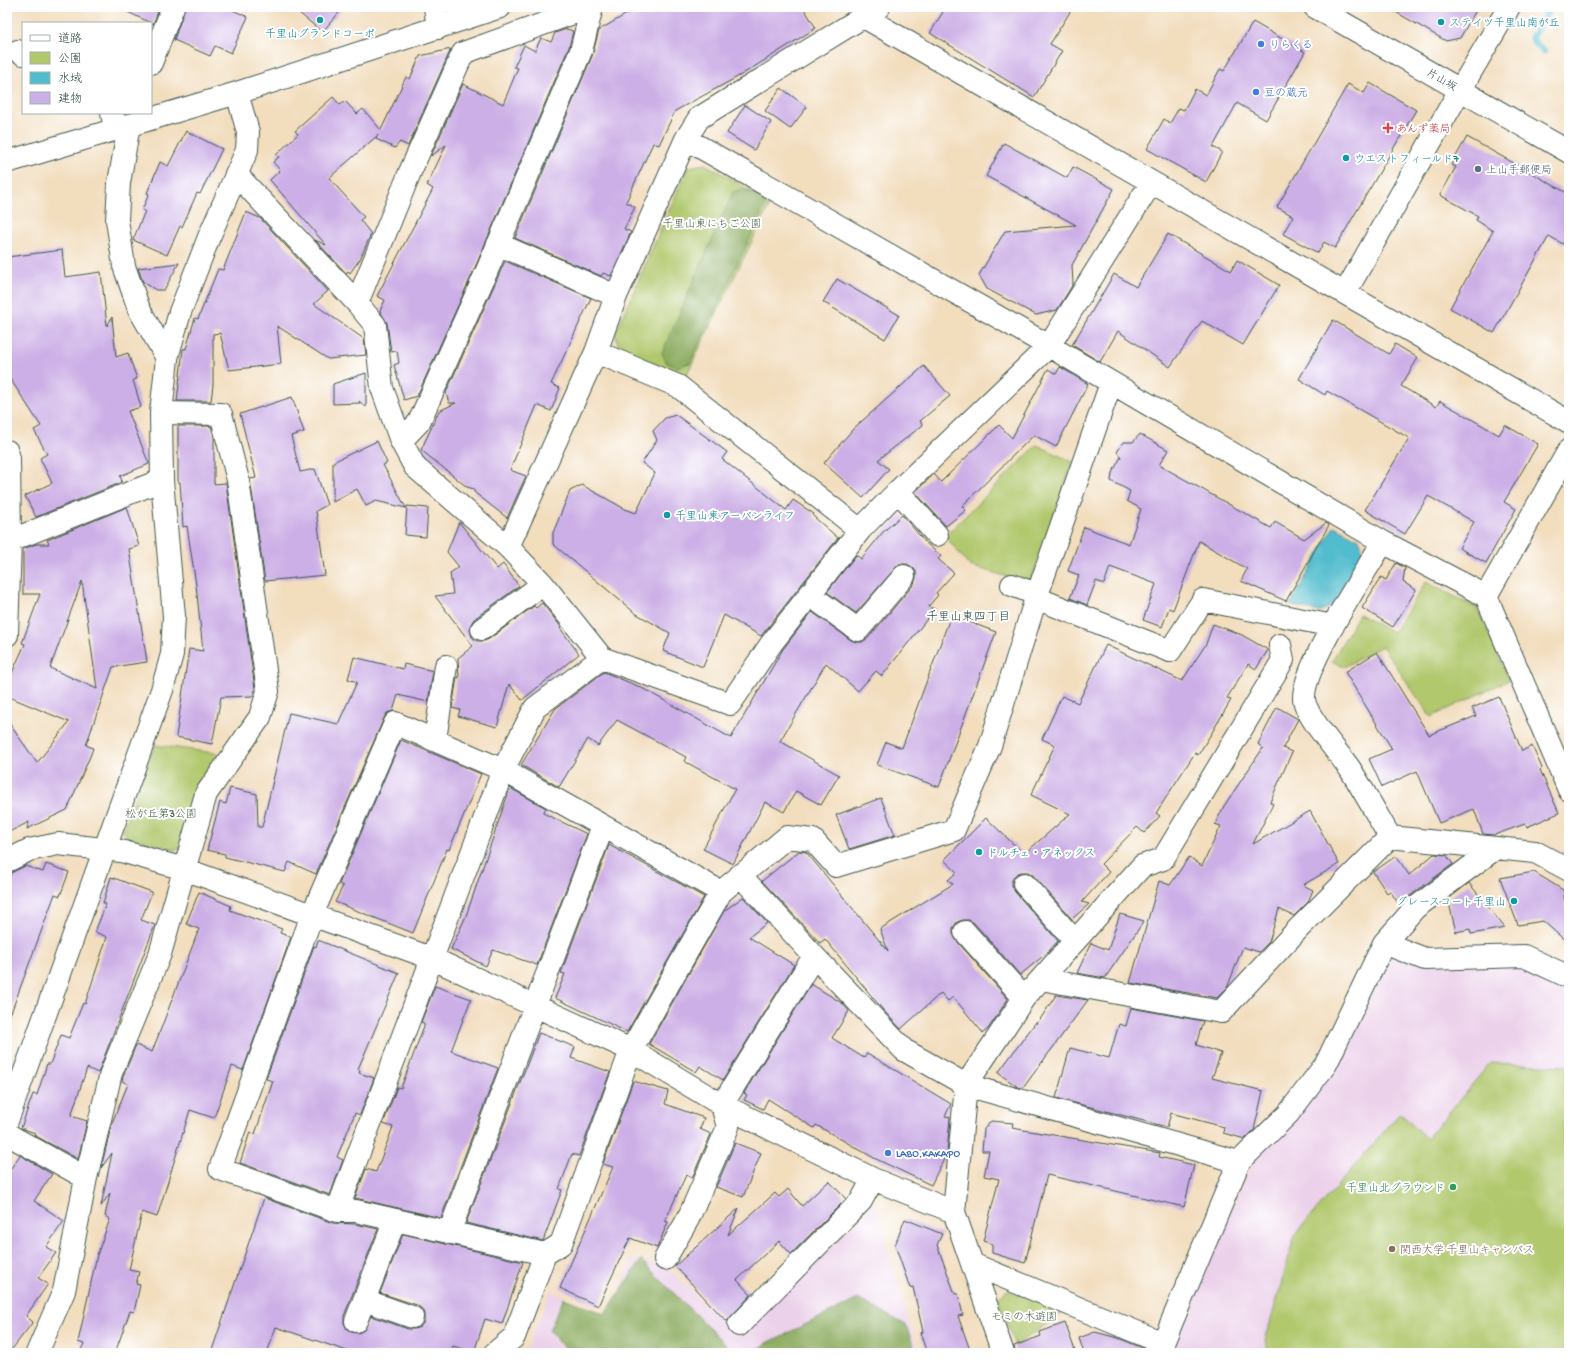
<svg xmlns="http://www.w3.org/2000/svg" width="1576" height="1360" font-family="'Gochi Hand','Klee One',sans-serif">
<rect width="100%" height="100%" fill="#fff"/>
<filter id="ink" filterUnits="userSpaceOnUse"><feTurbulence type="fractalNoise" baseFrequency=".025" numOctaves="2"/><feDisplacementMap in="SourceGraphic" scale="8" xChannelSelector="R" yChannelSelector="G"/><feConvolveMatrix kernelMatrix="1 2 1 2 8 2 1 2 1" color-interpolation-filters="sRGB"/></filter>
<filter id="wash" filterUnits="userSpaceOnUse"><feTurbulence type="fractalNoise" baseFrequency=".012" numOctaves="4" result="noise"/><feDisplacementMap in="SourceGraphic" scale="16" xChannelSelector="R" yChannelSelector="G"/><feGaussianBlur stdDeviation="0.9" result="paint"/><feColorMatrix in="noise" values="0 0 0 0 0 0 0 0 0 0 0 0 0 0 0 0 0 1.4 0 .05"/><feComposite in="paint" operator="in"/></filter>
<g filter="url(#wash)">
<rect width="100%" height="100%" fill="#f2ddbd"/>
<path fill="#ecd1ea" d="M1383,957l139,8 47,21v367h-393l-2,-8 82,-192z
M875,1203l43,150h-395l4,-4 24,-59 55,29 28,-61 33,10 73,68z"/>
<path fill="#b1c86d" stroke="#688250" d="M705,164l66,38 -85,174 -66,-26 -5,-16 73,-167z
M1037,445l36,17 -43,121 -60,-17 -25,-30z
M1426,582l51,26 32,72 -78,37 -49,-71 -38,21 -12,-6 27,-47 34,19z
M155,745l68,9 -41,93 -6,3 -49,-13 -4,-7z
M1490,1063l79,3v287h-299l-5,-12 30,-106 105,-122 27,26z
M1007,1290l57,22 -49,34 -17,-48z"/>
<path fill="#8cac60" stroke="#56744a" d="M742,189l20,7 3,10 -75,157 -13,4 -10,-4 -5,-10 71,-161z
M641,1260l93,93h-166l-19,-23 15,-32 41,16z
M858,1299l48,26 10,28h-163l14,-10z"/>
<path fill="#51bccd" stroke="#387c80" d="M1334,526l25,13 4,13 -29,53 -15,7 -29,-7z"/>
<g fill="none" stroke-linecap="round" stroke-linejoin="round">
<path stroke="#51bccd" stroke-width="7" d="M1544,51l-8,-6 -4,-8 19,-30"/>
</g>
<g id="blocks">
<path fill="#ccafe6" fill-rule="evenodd" d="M117,7h43l-7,17z
M185,7h41l22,10 -17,36 -16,-7 -5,10 -36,-16z
M292,7h52l-22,25z
M639,7h164l13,21 -75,47 -66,36 -16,34 -6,-2 -27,59 9,5 -11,22 7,3 -20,44 -8,-3 -2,3 -86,-38 77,-182 7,-26z
M946,7h127l-23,37 12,7 -28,46 -104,-64z
M1387,7h91l-18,31 -14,3z
M1253,22l52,30 -39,68 -29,-17 -24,44 9,5 -16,30 -59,-33 17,-30 6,4 9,-15 5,2 11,-21 11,6 14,-26 4,2z
M567,29l6,2 -4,16 -98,230 -54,119 -13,4 -10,-35 5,-2 -2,-12 -6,1 -4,-29 -7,-12 5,-11 -8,-4 56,-107 -6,-4 19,-40 -15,11 32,-72 40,20 15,-36 -4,-1 10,-22 11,6 6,-13 10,4 4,-9z
M451,49l-43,97 -8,-4 -5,6 -19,-9 2,-4 -49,43 35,39 -4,3 11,14 -11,25 -10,14 -2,-2 -2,2 -31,-33 11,5 -56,-65 10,-10 -7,-8 6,-5 -3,-2 22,-21 -3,-3 38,-34 7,8 5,-4 12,13 6,-5 18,21 25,-53 4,2 10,-23z
M1370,83l46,27 -81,138 -11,-6 -6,11 -35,-19 10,-18 -16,-9 71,-123 16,9z
M781,88l26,19 -17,22 -25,-18z
M745,105l26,17 -17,28 -27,-17z
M186,131l36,18 -22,45 -3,-1 -15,34 -2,-1 -13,29 -34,-15 12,-29 -3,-1 7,-16 -2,-1 13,-31 8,4z
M1467,137l102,57v39l-6,11 -14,-8 -55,97 -44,-25 43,-77 -17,-11 2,-4 -38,-21 16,-28 -5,-2z
M1004,143l63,35 6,-11 41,22 -42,76 1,19 -16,26 -21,5 -49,-26 -8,-14 26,-44 71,-6 -90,-49z
M246,212l14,6 68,73 -14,13 50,35 2,16 -38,4 -51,-33 4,38 -52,6 -9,-37 -7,1v51l-2,16h-34l6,-52h3l9,-31 3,1 20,-50 5,1z
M1168,234l63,37 6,-11 42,25 -36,60 -41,-24 -32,46 -52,-36 -18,31 -28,-17 42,-71 22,13z
M62,250l3,27 36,-5 6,54 5,-9 4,40 12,-4 9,26 -4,1 8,27 -13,4 21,53 -29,12 2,5 -2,2 -84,34 -11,-21 27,-13 -12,-25 7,-4 -13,-24 7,-4 -34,-52v-117z
M505,261l86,37 -40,86 9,4 -9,23 -14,-6 -27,65 16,6 -19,42 -33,-26v-3l-7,-2 -46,-37 18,-39 17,-8h-7l-3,-10z
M179,263l-15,27h-8l-13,-8 -5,-14z
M837,279l62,36 -14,24 -62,-37z
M1333,320l56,34 6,-10 23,14 -17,28 35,21 4,-6 59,34 6,-10 33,19 -34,58 12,7 -30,54 -27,-15 15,-26 -46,-26 -23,38 -40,-24 44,-72 -82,-47 -2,4 -26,-16z
M924,366l26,30 -30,25 3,4 -45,35 11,9 -26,29 -39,-35 29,-34z
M1060,367l28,17 -32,63 -22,-12 -72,71 4,4 -20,16 -31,-34 19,-18 7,8 58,-57 13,13 36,-69 8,5z
M366,373v34l-7,-6 1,2 -27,1v-20z
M292,397l12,35 -13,4 9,36 15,-3 12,36 -11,6 9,64 -60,6 -15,-102 6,-1 -16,-64z
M676,415l51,37 -5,7 64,51 7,-10 21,14 -1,2 25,22 -77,98 -37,-21 -21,52 -40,-16 7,-18 -35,-20 -82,-69v-11l17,-42 12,-6 43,24 11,4 19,-40 -13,-10 15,-23 -4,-9 12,-13z
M178,426h33l3,10v48l12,-1 29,206 -2,7 -32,1 -9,47 -36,-7 13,-88 14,2 -7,-66 -9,-59 -4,1 -3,-45h-2z
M1140,434l28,16 -9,15 112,63 4,-6 29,17 22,-16 3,2 -43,76 -45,-20 6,-12 -48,-28 -26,69 -4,-2 -7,19 -19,-7 13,-36 -46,-17 -6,17 -8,-3 -9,24 -17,-7 9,-23 -11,-4 16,-44 45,17 12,-35 -14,-8 3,-10 -19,-10 1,-8 9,-16 -4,-5 7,-10h9z
M377,441l10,22 -4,2 23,43 -30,-7 -10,5 -9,-17 -24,13v-40z
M407,506l21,2 -2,29 -21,-2z
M127,507l12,39 -10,3 18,113 -34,5 -27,78 7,3 -2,6 -24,56 -40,19 2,-7 -22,11v-113l30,43 32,-41 -62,-26v-12l18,-40 -3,-1 18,-49h-17v-45l13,-5h13l-2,-4zM82,581l15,108 -47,-21z
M902,515l24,28 15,13 -3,3 16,14 -18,20 2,2 -10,12 7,2 -53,67 -6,-5 -18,20 -32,-28 -46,78 59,34 -18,30 -25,-14 -12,21 -19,-10 -32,62 -30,-15 32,-60 -51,-28 2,-4 -69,-37 -19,26 -10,-7 -29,48 -38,-22 34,-56 49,-37 36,15 91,51 52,-89 29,-37 39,28 5,2h6l6,-4 46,-54 2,-6v-7l-4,-4 -5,-3h-8l-43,49 -29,-21 29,-37 5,4 22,-27z
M459,522l38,47 6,-5 16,22 -45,33 -3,5 -1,6 2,7 5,4h7l5,-2 45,-33 2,2 6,-5 19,24 -1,1 19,26 -57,46 -13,-16 -12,43 -39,-11 2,-6 -8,-2 5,-31 2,1 -1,-20 15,-12 -38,-50 18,-2 -3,-21 9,-6 -12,-15z
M1396,563l9,5 -2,14 13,8 -23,37 -31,-19 19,-31 5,3z
M951,615l45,17 -57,155 -62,-22 9,-23 16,6z
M1213,624l29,11 26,15 -12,19 -8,-5 -21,34 4,2 -20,34 -13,21 -3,-2 -39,60 4,3 -16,17 -7,-6 -36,37 8,8 -27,30 7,2 -17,15 -39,-44 -5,-3h-7l-5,2 -4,6v6l3,6 43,49 -10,11 -28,23 -46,-52 -5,-3h-6l-6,2 -4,6v6l3,6 52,59 -20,30 -5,4 -30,-36 -5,4 -7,-8 -40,36 -18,-19 -58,-71 -5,4 -58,-62 37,-30 7,1 82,99 -8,-22 73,-45 -5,-4 9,-8 -13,-12 42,-42 38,36 46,-40 -39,-19 24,-50 -13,-6 20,-43 16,7 28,-58 76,36 24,-37z
M1377,652l52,83 47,-19 -4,-8 27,-11 23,54 10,-5 10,22 -2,2 19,43 -32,14 -2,-3 -31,11 -11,-1 -9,-25 -35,14 -22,-52 -35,16 -13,-28 23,-10 -47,-77z
M354,657l49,12 1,-5 29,7 -5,31 -30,-7 -5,16 -6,2 -3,5 -68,156 -27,-12 -4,10 -60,-15v-3l-18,-4 13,-48 6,2 4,-16 27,6 1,33h4l27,-114 49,11 19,-42 -9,-3z
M1277,707l21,12 -15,29 9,4 -22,50 3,2 -20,40 57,-33 29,53 -36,21 10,5 -5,12 -14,14 -15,-7 -10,33 -10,10 -16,-5 -16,41 -10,10 -87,-15 29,-102 11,4 19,-28 13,9 19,-40 -6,-2 9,-18 39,-58 -5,-4z
M401,740l80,34 -32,76 -2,-1 -34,84 -78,-31 8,-16 -4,-2z
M510,788l36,20 -3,5 44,21 -50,131 -44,-15 -7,16 -35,-17 15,-33z
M881,798l14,37 -46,14 -13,-34z
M609,845l95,52 -77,135 -72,-34 10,-24 -4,-1z
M1434,854l12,1 7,9 -46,34 -7,8 -10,-15 -3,2 -14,-21 23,-16 13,19z
M46,864l23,8 -9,24 -5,-2 -46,124h-2v-135l4,-10 14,-7 18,6z
M1534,872l29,18 6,32v22l-26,-23 -25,4 -18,-47z
M111,877l41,15 -11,28 14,5 -57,148 -11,-5 -16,48 16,5 -9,38 -44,-24 1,-2 -14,-5 12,-34 4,1 10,-31h3l11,-29 8,3 14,-35 2,1 22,-67 -12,-5 11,-28 -3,-1z
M1469,883l36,45 -34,6 -1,-5 -14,3 -8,-33z
M199,892l32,14 -1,4 52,19 -2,4 11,4 -48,133 -11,-4 -18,52 -24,-8 -33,107 -15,-5 -13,58 10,2 -3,12 4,1 -6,27 -4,-1 -15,42h-36l5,-9 -6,-2 19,-87 13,-36 -5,-3 5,-23 -9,13 11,-53 -11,15 11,-45 16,-39 -6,-3 1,-4 13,-32 16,7 47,-123 -13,-5z
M743,897l24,26 -18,14 45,28 -71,115 -23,-14 -4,6 -47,-28 75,-133z
M1120,914l24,7 -39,57 -28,-5 14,-30 17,7z
M318,940l81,33 -41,96 2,1 -1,3 15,5 -14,37 -5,-2 -18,44 6,3 -13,35 -90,-32 10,-31 5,2 18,-53 -7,-2 48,-133 2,1z
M811,984l31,19 7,8 -17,27 32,20 3,-5 84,51 -6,12 5,1 -3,36 -16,32 -57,-27 -58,-33 -2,3 -46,-29 -5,10 -19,-9 3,-5 -3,-2z
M435,986l36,13 -20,52 47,17 -57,150 -86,-20 11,-29 10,3 17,-45 -10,-3 14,-37 4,1 23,-62v-3l-3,-1z
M1056,995l32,5 -65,88 -5,-1 -20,-14 38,-51 1,2z
M1131,1008l72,13 -7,24 25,8 -9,25 51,13 -9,39 -9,9 -22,-6 1,-6 -53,-14 -4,14 -111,-29 14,-50 39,10 10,-34 7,2z
M539,1033l36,14 -4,11 39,14 -31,84 -7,-2 -13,35 3,1 -19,51 -77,-18z
M633,1081l35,10 -3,13 39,14 -4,11 11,5 -19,44 -6,-3 -21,46 3,1 -11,26 -27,-10 -32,68 -38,-18 53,-121 -10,-3z
M991,1121l22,2 -1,5 148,25 -1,4 35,8 -10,42 -137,-32 -22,88 -33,-10v-9l-9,-3 16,-62 -15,-3 5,-25h-7l2,-22z
M735,1143l26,10 -18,44 -27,-10z
M20,1155l32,19 -18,27 30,20 -18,26 10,6 -18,25 10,6 -22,32 7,6 -24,31h-2v-179z
M829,1181l17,18 -55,55 -12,-13 -42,39 14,15 -23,25 -2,1 -51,-55 64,-58 -11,27 47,-42 4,4 9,-8 14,17z
M264,1198l69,25 22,1 23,5 -34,87v7l3,6 4,3 7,1 6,-3 7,-14 37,13h7l5,-2 4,-5v-8l-2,-5 -5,-4 -37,-12 23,-59 120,28 -21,62 -17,-5 -11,33 -21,-6 -2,7h-98l-77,-26 -9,26h-56z
M905,1219l37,15 -5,11 18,49h3l5,21 -5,1 13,37h-44l-7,-20 3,-1 -10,-45 -3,1 -15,-43z
M1065,1323l11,30h-61l-1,-7 27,-10 -1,-4z
M1095,1332l23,6 32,13v2h-66l-5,-15z"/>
</g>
</g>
<g filter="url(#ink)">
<use href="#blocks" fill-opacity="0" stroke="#3f5549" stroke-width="1"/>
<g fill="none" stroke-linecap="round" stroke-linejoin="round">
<g stroke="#3f5549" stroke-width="24">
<path id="minor" d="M864,17l705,405
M18,51l5,3
M151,63l22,-56
M112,113l3,16
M129,125l-10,58 -2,37 7,46 15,43 28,49
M686,139l363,207 334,196 103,54 83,194
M236,174l121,129 18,22 7,63 19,53 14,26 93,80 35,37 59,74
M498,244l118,52
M1345,293l115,-203
M357,303l53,-131 53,-119 127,-46
M596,352l82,34 182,144
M401,441l18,-19 63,-140 99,-231 11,-44
M7,451l2,7 1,83 -3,94
M898,491l39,44
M7,542l155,-62
M1383,542c-19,32 -80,124 -79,156 0,17 36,56 46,71 14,22 27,46 40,68
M508,547l88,-195 20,-56 70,-157 13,-21 180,-111
M1012,585l16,6 8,7 134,53 33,-51 130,26
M810,595l48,35 46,-54
M1486,596l83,-146
M482,629l61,-45
M435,740l11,-74
M1390,837l145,15 34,18
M7,861l22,-11 29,-6 63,7 63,18 247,89 200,92 91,55 151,74 81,33
M740,875l74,81 90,94 62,35 273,77
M1024,884l51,57
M965,932l59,66
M1384,943l41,16 99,-3 45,21
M1041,979l180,33 78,-84 91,-91
M7,1134l79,44
M337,1211l166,-441 32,-62 67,-50 128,46 41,-60 89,-114 38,-39 151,-145 102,-163
M449,1233l154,-407
M545,1254l-189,-43h-19l-117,-42 92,-254 83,-192 108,47 218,122
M665,1259l23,-40 40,-92 -6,-22 92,-149
M972,1264l191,79
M364,1300l48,17
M356,1321l39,-101
M739,1325l122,-124 12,-22
M37,1353l27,-62 22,-113 25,-105 49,-119 46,-160 54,-77 8,-26 -30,-211 -17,-66 -60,-1
M495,1353l19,-16 31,-83 16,-10 70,-194 90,-158 66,-55 26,3 23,26 118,-36 36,-84 46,-148 75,-215
M1003,1353l-49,-141 12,-127 58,-87 118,-132 21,-7 120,-199 -3,-15
M1165,1353l-2,-10 76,-181 49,-48 38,-50 58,-121 31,-35 81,-60"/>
</g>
<g stroke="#3f5549" stroke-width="24">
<path id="tertiary" d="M435,7l3,21
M1315,7l254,145
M1460,90l49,-83
M7,162l230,-69 263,-86
M7,1121l155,-431 10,-36 2,-38 -12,-136 -1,-67 6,-55 13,-46 29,-75 38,-87 1,-18 -11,-39"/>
</g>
<use href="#minor" stroke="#fff" stroke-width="22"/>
<use href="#tertiary" stroke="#fff" stroke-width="22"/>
</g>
</g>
<g fill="#0f9aa8" stroke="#fff" stroke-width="1.5">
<circle cx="320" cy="20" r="4"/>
<circle cx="1441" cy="22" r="4"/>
<circle cx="1346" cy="158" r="4"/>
<circle cx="667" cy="515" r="4"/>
<circle cx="979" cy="852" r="4"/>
<circle cx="1514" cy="901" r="4"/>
</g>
<g fill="#3f7fe0" stroke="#fff" stroke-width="1.5">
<circle cx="1261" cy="44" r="4"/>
<circle cx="1256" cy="92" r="4"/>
<circle cx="888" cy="1153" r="4"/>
</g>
<path fill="#e0444e" stroke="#fff" stroke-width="1.5" d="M1386 122h4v4h4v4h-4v4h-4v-4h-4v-4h4z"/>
<circle fill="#5c6f8a" stroke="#fff" stroke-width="1.5" cx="1478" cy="169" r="4"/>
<circle fill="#2e9e5b" stroke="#fff" stroke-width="1.5" cx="1453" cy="1187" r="4"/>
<circle fill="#8d6e63" stroke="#fff" stroke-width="1.5" cx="1392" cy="1249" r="4"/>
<g text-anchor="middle" stroke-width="4" stroke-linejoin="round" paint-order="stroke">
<g font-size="11" fill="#0d838f" stroke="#fff" text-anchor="start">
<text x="1449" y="26">ステイツ千里山南が丘</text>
<text x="320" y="37" text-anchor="middle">千里山グランドコーポ</text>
<text x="1354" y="162">ウエストフィールド7</text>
<text x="675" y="519">千里山東アーバンライフ</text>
<text x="987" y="856">ドルチェ・アネックス</text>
<text x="1506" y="905" text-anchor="end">グレースコート千里山</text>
</g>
<g font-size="11" fill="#366cbe" stroke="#fff" text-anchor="start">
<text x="1269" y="48">りらくる</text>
<text x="1264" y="96">豆の蔵元</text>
<text x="896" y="1157">LABO.KAKAPO</text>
</g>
<g font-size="11" fill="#1f3d34" stroke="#fff">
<text transform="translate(1442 79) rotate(30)" y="4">片山坂</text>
</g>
<g font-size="11" fill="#be3a42" stroke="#fff" text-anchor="start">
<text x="1396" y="132">あんず薬局</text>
</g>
<g font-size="11" fill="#4e5e75" stroke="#fff" text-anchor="start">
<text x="1486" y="173">上山手郵便局</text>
</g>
<g font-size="11" fill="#446042" stroke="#fff">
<text x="712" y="227">千里山東にちご公園</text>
<text x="161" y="817">松が丘第3公園</text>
<text x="1024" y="1320">モミの木遊園</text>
</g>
<g font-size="11" fill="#27864d" stroke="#fff" text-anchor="end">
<text x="1445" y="1191">千里山北グラウンド</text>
</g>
<g font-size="11" fill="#785e54" stroke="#fff" text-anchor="start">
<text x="1400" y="1253">関西大学 千里山キャンパス</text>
</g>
<g font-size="12" fill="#1f3d34" stroke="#fff">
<text x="968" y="620">千里山東四丁目</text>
</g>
</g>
<rect width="1576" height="1360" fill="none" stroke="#fff" stroke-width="24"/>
<rect x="22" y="22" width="130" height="92" fill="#ffffff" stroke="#a5b1ae"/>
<rect x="30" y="35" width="20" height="6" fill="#ffffff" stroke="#a5b1ae"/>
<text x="58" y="42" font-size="12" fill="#1f3d34">道路</text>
<rect x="30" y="52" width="20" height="12" fill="#b1c86d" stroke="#a5b1ae"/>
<text x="58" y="62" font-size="12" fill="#1f3d34">公園</text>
<rect x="30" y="72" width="20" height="12" fill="#51bccd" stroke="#a5b1ae"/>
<text x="58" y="82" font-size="12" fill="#1f3d34">水域</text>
<rect x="30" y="92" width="20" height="12" fill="#ccafe6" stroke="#a5b1ae"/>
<text x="58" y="102" font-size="12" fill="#1f3d34">建物</text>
</svg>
